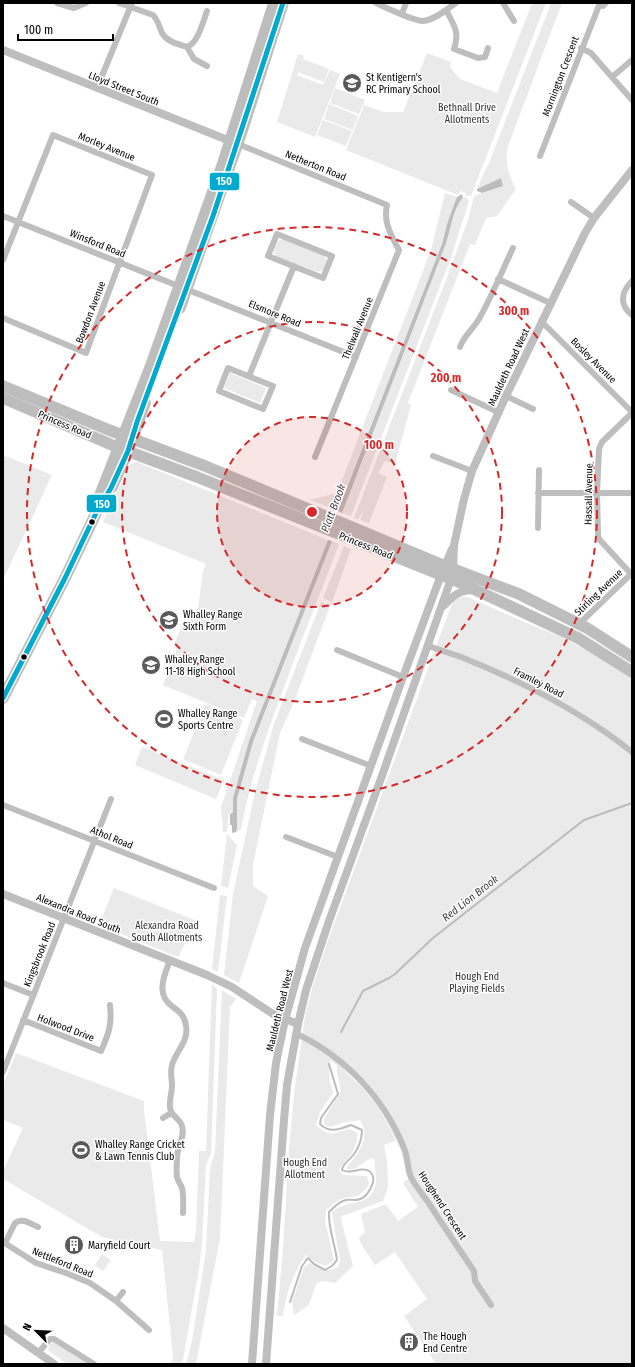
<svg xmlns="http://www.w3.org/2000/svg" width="635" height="1367" font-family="'Fira Sans Condensed',sans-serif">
<rect width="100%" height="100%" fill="#fff"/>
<path fill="#eaeaea" d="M532,3h14l-75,193h-6l1,-3 -6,-2 -2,4 -112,-45 18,-45 20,7h19l24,-59 24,9 -1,5 10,12 37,14z
M551,3h11l-55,146c-1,16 1,25 9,40l-19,27 -11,2 -11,27 -5,-1 -62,159 3,2 -16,59 -10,-3 -7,12 9,4 -18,46 -9,-3 4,-9 -6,8 -4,-1 95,-246 19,-52 6,-24 29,-10 -2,-8 -24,11 5,-13 7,-13z
M298,54l6,2 -7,19 26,10 7,-15 10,4 -25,63 -38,-15z
M303,59l26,10 -5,13 -26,-10z
M335,88l30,12 -6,14 -29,-11z
M329,104l29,12 -5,14 -29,-11z
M323,120l29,11 -6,15 -29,-11z
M445,193l12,4 -9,24 -6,23 -104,267 -28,-11 27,-7 94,-243z
M463,197h3l3,4 -17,54 -101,261 -9,-3 103,-267c6,-16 7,-36 18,-49z
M283,239l41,17 3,5 -4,9 -5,2 -43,-16 -1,-5 4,-10z
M230,373l36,15 -6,15 -36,-15z
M3,455l49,20 -49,105z
M137,462l191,78 -79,201 -16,57v13l-4,2 -2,19h-4l-2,-25 36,-106 -5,-2 -8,19 -81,-33 13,-33 -1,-10 7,-16 15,-11 6,-44 3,-7 -103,-42 27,-58z
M332,541l7,3c-20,53 -41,104 -60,157 -16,43 -30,84 -38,129l-2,1 -2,-1v-31l16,-57z
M344,546l7,3 -19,53 -9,-4z
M462,597h5l10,4 54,24 28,11 29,15 44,28v685h-196l-32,-48 23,-17 -32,-47 -20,13 -14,-21 -2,-6 6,-6 -4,-18 25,-10 12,17 20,-14 -15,-24 5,-4 -7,-28 -20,-42 -17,-22 -12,-11 -22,-16 -1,18 4,15 -13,19 -4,13c13,12 18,9 33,4l8,4c3,13 -11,27 -18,37l4,5 24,1 2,8c-11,17 -14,10 -30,16 -4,2 -9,7 -13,10l-1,11 9,39 -8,6 -9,-3 -11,-8c-13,18 -20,39 -23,61h-6l6,-67 6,-101 5,-54 11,-77 8,-32 13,-39 125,-340 4,-6z
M321,602l9,4 -38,101 -12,26 -27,132v21l15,10 -29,87 -15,-8 9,-81 22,-102 19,-68z
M206,704l37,16 -22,55 -38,-16z
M142,747l82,33 -8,19 -81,-34z
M227,834l10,11 -9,43 -7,-2z
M114,888l83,33 -19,36 -79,-32z
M220,895l7,1 -9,76 -6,-3z
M212,984l5,5 -6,164 -5,12 -4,79 -3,25 -15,85 -2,10h-11l2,-8 -11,-106 -60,-13 -99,-58v-8l20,-43 -20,-8v-35l13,-32 128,48v9l16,131 34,1 2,-11 3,-80h7z
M222,990l14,9 -6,8 -10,231 -24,126h-10l6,-23 14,-91 4,-82 5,-16z
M337,1065c26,20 47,45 58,76l-11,4 3,15 1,27 -5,14 -41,15 -1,3 12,47 -18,17 -11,-2 -5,1 -3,2 -7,21 -15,10 -2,-13 12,-35 6,-4c12,7 15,10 28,4l2,-6 -8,-48c13,-16 35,-3 43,-26 3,-9 -1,-16 0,-25l-2,-4c-11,2 -17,16 -27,10 11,-13 26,-31 14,-48l-14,2 -16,5 -6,-3v-5l17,-28 -4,-18z
M102,1254l9,6 -8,11 -8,-6z
M54,1342l35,22h-22l-18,-13 -1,-2 1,-4z"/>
<path fill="#bcbcbc" d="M501,178l2,8 -21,7 -5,-2v-2z
M462,194l1,3c-11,13 -12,33 -18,49l-103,267 -4,-2 104,-267 6,-23 9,-24z
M328,540l4,1 -79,201 -16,57v31l-1,2 -4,1v-8h-2v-11l3,-2v-14l16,-57z"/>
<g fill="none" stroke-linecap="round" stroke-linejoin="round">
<path stroke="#bcbcbc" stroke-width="2" d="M341,1032l22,-41 26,-13 6,-4 38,-36 151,-118 48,-17
M290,1302l12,-36 6,-8 6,6 11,6 7,-4 5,-6c-2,-16 -9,-32 -8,-48 4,-4 9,-9 14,-11 5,-2 8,-1 12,-1 10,0 16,-10 18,-18 1,-5 0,-8 -4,-11 -8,-5 -18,4 -27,-1 1,-7 8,-10 12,-16 5,-7 8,-15 8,-24l-11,-5c-11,4 -21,9 -31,-1l1,-6 17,-24 -9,-30"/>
<g stroke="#dbdbdb" stroke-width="12">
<path id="trunk" d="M180,308l62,-177 41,-128
M3,386l106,44 96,36 240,100 74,28 68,34 45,29
M3,398l116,50 78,29 264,106 117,55 54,34
M112,487l16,-36 17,-48
M3,698l62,-120 25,-52 6,-13 4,-18 50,-127 73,-205 51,-160"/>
</g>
<path stroke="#bebebe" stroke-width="6" d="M57,3l17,5 12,-5
M119,3l34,12c5,5 6,11 9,18 5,9 16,11 25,14
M376,3c11,5 37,18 47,18 12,-1 24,-12 33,-18
M503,3l11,18
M599,5l4,1 3,-3
M446,10c8,16 14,21 8,39l24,9 7,-1 3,-9
M402,14l4,-11
M581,48l10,5 41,47
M207,66l-13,-7 -7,-12c11,-4 16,-25 20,-36
M612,77l20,-17
M97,88l35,-85
M238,144l149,61c-4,17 4,30 12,45l-84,207
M540,156l60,-153
M571,202l23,16
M3,216l353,141
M277,234l55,22 -9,22 -55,-22z
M3,260l50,-125 99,40 -66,178 -83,-35
M498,279l52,24
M632,281c-11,11 -13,24 0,34
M541,321l91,91
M460,347c4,-11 13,-18 19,-28 13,-23 23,-48 34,-71
M228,368l45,18 -10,23 -44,-18z
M249,376l45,-110
M451,390l47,22
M506,396l27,13
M632,413l-30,29 -3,7 -2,44 1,42 1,4 33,36
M433,456l39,15
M538,493h94
M538,528l1,-58
M579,624l52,-50
M429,646c10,4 21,7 32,11 60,24 120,54 171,95
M337,650l66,27
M302,739l69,27
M3,805l211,83
M286,837l52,20
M170,960c-6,16 -15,35 3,47 7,5 12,9 13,19 3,15 -10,25 -14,39 -2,7 0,13 0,21 0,7 -3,14 -2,21 0,9 10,11 12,19 3,10 -4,20 -5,30 0,7 -1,15 0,21 1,4 4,8 5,11 2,8 1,17 1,25
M3,983l30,12
M23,1020l78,31c8,-18 11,-26 9,-46
M297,1034c48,23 87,64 107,114 4,9 3,20 7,29 5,10 13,19 19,28 14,22 29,44 44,66l1,10 16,24
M3,1072l108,-273
M163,1118l8,-5
M3,1242l33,21 30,10 24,10 26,18 33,29
M5,1243l10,-20c7,-6 16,1 23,4
M116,1301l7,-9
M38,1353l12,-14h4l40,25"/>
<path stroke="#bebebe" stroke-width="8" d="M3,50l232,93
M441,608c12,-11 16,-18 33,-18
M3,894l204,81 25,12 41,27 25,10
M3,1328l51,36
M252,1364l18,-249 6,-52 9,-43 20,-72 98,-271 38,-102 11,-26
M266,1364l18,-244 3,-35 11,-61 8,-34 23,-69 54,-148 68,-194 2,-10 1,-24 10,-46 8,-28 34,-75 79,-163 9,-15 38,-48"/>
<use href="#trunk" stroke="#bdbdbd" stroke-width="11"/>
<g stroke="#fff" stroke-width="8">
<path id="bus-1" d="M3,698l62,-120 31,-65 15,-25 17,-37 9,-29 76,-206 70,-213"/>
</g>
<use href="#bus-1" stroke="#00a9ce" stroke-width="5"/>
</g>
<circle cx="312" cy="512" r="95" fill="#d62828" fill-opacity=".12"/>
<g fill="none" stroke="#d62828" stroke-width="2" stroke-dasharray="7 5">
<circle cx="312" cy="512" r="95"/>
<circle cx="312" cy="512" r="190"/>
<circle cx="312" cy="512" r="285"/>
</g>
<defs>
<g id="school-disc" transform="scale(1)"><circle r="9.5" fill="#595959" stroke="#fff"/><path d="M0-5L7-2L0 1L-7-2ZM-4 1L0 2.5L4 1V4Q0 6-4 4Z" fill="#fff"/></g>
<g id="university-disc" transform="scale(1)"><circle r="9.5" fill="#595959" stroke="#fff"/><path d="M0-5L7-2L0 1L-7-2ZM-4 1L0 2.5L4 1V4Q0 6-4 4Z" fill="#fff"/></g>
<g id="stadium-disc" transform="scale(1)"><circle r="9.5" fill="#595959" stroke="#fff"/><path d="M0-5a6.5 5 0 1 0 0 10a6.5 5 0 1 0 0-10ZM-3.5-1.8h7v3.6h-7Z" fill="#fff"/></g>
<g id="building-disc" transform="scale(1)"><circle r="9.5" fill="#595959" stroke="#fff"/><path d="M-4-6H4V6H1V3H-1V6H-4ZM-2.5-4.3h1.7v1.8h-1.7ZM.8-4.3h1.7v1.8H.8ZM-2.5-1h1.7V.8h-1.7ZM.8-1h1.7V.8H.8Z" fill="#fff"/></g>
</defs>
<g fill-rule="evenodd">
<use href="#school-disc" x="352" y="83"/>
<use href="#university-disc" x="169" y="620"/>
<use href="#school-disc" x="151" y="665"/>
<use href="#stadium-disc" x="164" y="719"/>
<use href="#stadium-disc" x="81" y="1150"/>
<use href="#building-disc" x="74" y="1245"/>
<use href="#building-disc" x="409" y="1342"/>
</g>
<g fill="#000" stroke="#fff" stroke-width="1.5">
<circle cx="92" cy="522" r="3.5"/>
<circle cx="24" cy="657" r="3.5"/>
</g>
<g text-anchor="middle" stroke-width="3" stroke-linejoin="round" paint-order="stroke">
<g font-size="10" fill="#000" stroke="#fff">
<text transform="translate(560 76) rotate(-69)" y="4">Mornington Crescent</text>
<text transform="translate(124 88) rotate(22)" y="4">Lloyd Street South</text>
<text transform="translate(107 146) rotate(22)" y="4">Morley Avenue</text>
<text transform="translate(316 165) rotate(22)" y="4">Netherton Road</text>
<text transform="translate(98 243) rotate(22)" y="4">Winsford Road</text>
<text transform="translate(90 312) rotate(-69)" y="4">Bowdon Avenue</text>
<text transform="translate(275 313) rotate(22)" y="4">Elsmore Road</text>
<text transform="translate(357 328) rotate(-68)" y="4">Thelwall Avenue</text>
<text transform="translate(594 360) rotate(45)" y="4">Bosley Avenue</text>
<text transform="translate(508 367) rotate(-65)" y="4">Mauldeth Road West</text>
<text transform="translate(65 424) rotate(23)" y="4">Princess Road</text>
<text transform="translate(588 494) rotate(-89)" y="4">Hassall Avenue</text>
<text transform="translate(366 545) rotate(22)" y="4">Princess Road</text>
<text transform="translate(598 592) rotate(-44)" y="4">Stirling Avenue</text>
<text transform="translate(539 682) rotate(27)" y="4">Framley Road</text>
<text transform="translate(112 837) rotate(22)" y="4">Athol Road</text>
<text transform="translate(79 913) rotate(22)" y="4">Alexandra Road South</text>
<text transform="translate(39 954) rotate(-68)" y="4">Kingsbrook Road</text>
<text transform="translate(279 1010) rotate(-76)" y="4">Mauldeth Road West</text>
<text transform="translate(66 1027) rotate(21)" y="4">Holwood Drive</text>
<text transform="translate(443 1205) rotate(57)" y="4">Houghend Crescent</text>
<text transform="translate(63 1262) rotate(22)" y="4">Nettleford Road</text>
</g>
<g font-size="10" fill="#000" stroke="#fff" text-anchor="start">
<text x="366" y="81">St Kentigern's<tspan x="366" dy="12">RC Primary School</tspan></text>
<text x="183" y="618">Whalley Range<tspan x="183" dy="12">Sixth Form</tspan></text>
<text x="165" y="663">Whalley Range<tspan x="165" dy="12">11-18 High School</tspan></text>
<text x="178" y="717">Whalley Range<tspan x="178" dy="12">Sports Centre</tspan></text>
<text x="95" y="1148">Whalley Range Cricket<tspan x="95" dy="12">&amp; Lawn Tennis Club</tspan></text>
<text x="88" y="1249">Maryfield Court</text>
<text x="423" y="1340">The Hough<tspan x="423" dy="12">End Centre</tspan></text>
</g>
<g font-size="10" fill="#2f2f2f" stroke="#fff">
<text x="467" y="111">Bethnall Drive<tspan x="467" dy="12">Allotments</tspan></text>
<text x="167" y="929">Alexandra Road<tspan x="167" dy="12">South Allotments</tspan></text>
<text x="477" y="980">Hough End<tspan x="477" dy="12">Playing Fields</tspan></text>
<text x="305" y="1166">Hough End<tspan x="305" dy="12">Allotment</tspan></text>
</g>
<g font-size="11" font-style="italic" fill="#404040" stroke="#fff">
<text transform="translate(333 508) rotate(-69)" y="4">Platt Brook</text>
<text transform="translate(470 898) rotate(-38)" y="4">Red Lion Brook</text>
</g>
</g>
<circle cx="312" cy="512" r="6" fill="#d62828" stroke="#fff" stroke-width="2"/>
<g font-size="12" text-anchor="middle" font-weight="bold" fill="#d62828" stroke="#fff" stroke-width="3" stroke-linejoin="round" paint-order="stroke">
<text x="514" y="315">300 m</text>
<text x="446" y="382">200 m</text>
<text x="379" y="449">100 m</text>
</g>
<g stroke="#fff" stroke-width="1.5">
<rect x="209" y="172" width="31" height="19" rx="4" fill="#00a9ce"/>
<rect x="86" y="494" width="31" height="19" rx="4" fill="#00a9ce"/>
</g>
<g font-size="11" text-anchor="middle" font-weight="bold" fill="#fff">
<text x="224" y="185">150</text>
<text x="102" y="508">150</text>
</g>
<rect width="635" height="1367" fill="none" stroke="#000000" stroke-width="8"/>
<g transform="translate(36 1331) rotate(294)" stroke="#ffffff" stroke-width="3" paint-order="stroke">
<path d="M0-3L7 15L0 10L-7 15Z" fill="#000000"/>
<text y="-6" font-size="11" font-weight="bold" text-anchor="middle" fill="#000000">N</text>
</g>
<path d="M18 34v6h95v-6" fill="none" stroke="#000000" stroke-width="2"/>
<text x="24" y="34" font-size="12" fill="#000000" stroke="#ffffff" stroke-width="3" paint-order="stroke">100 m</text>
</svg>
